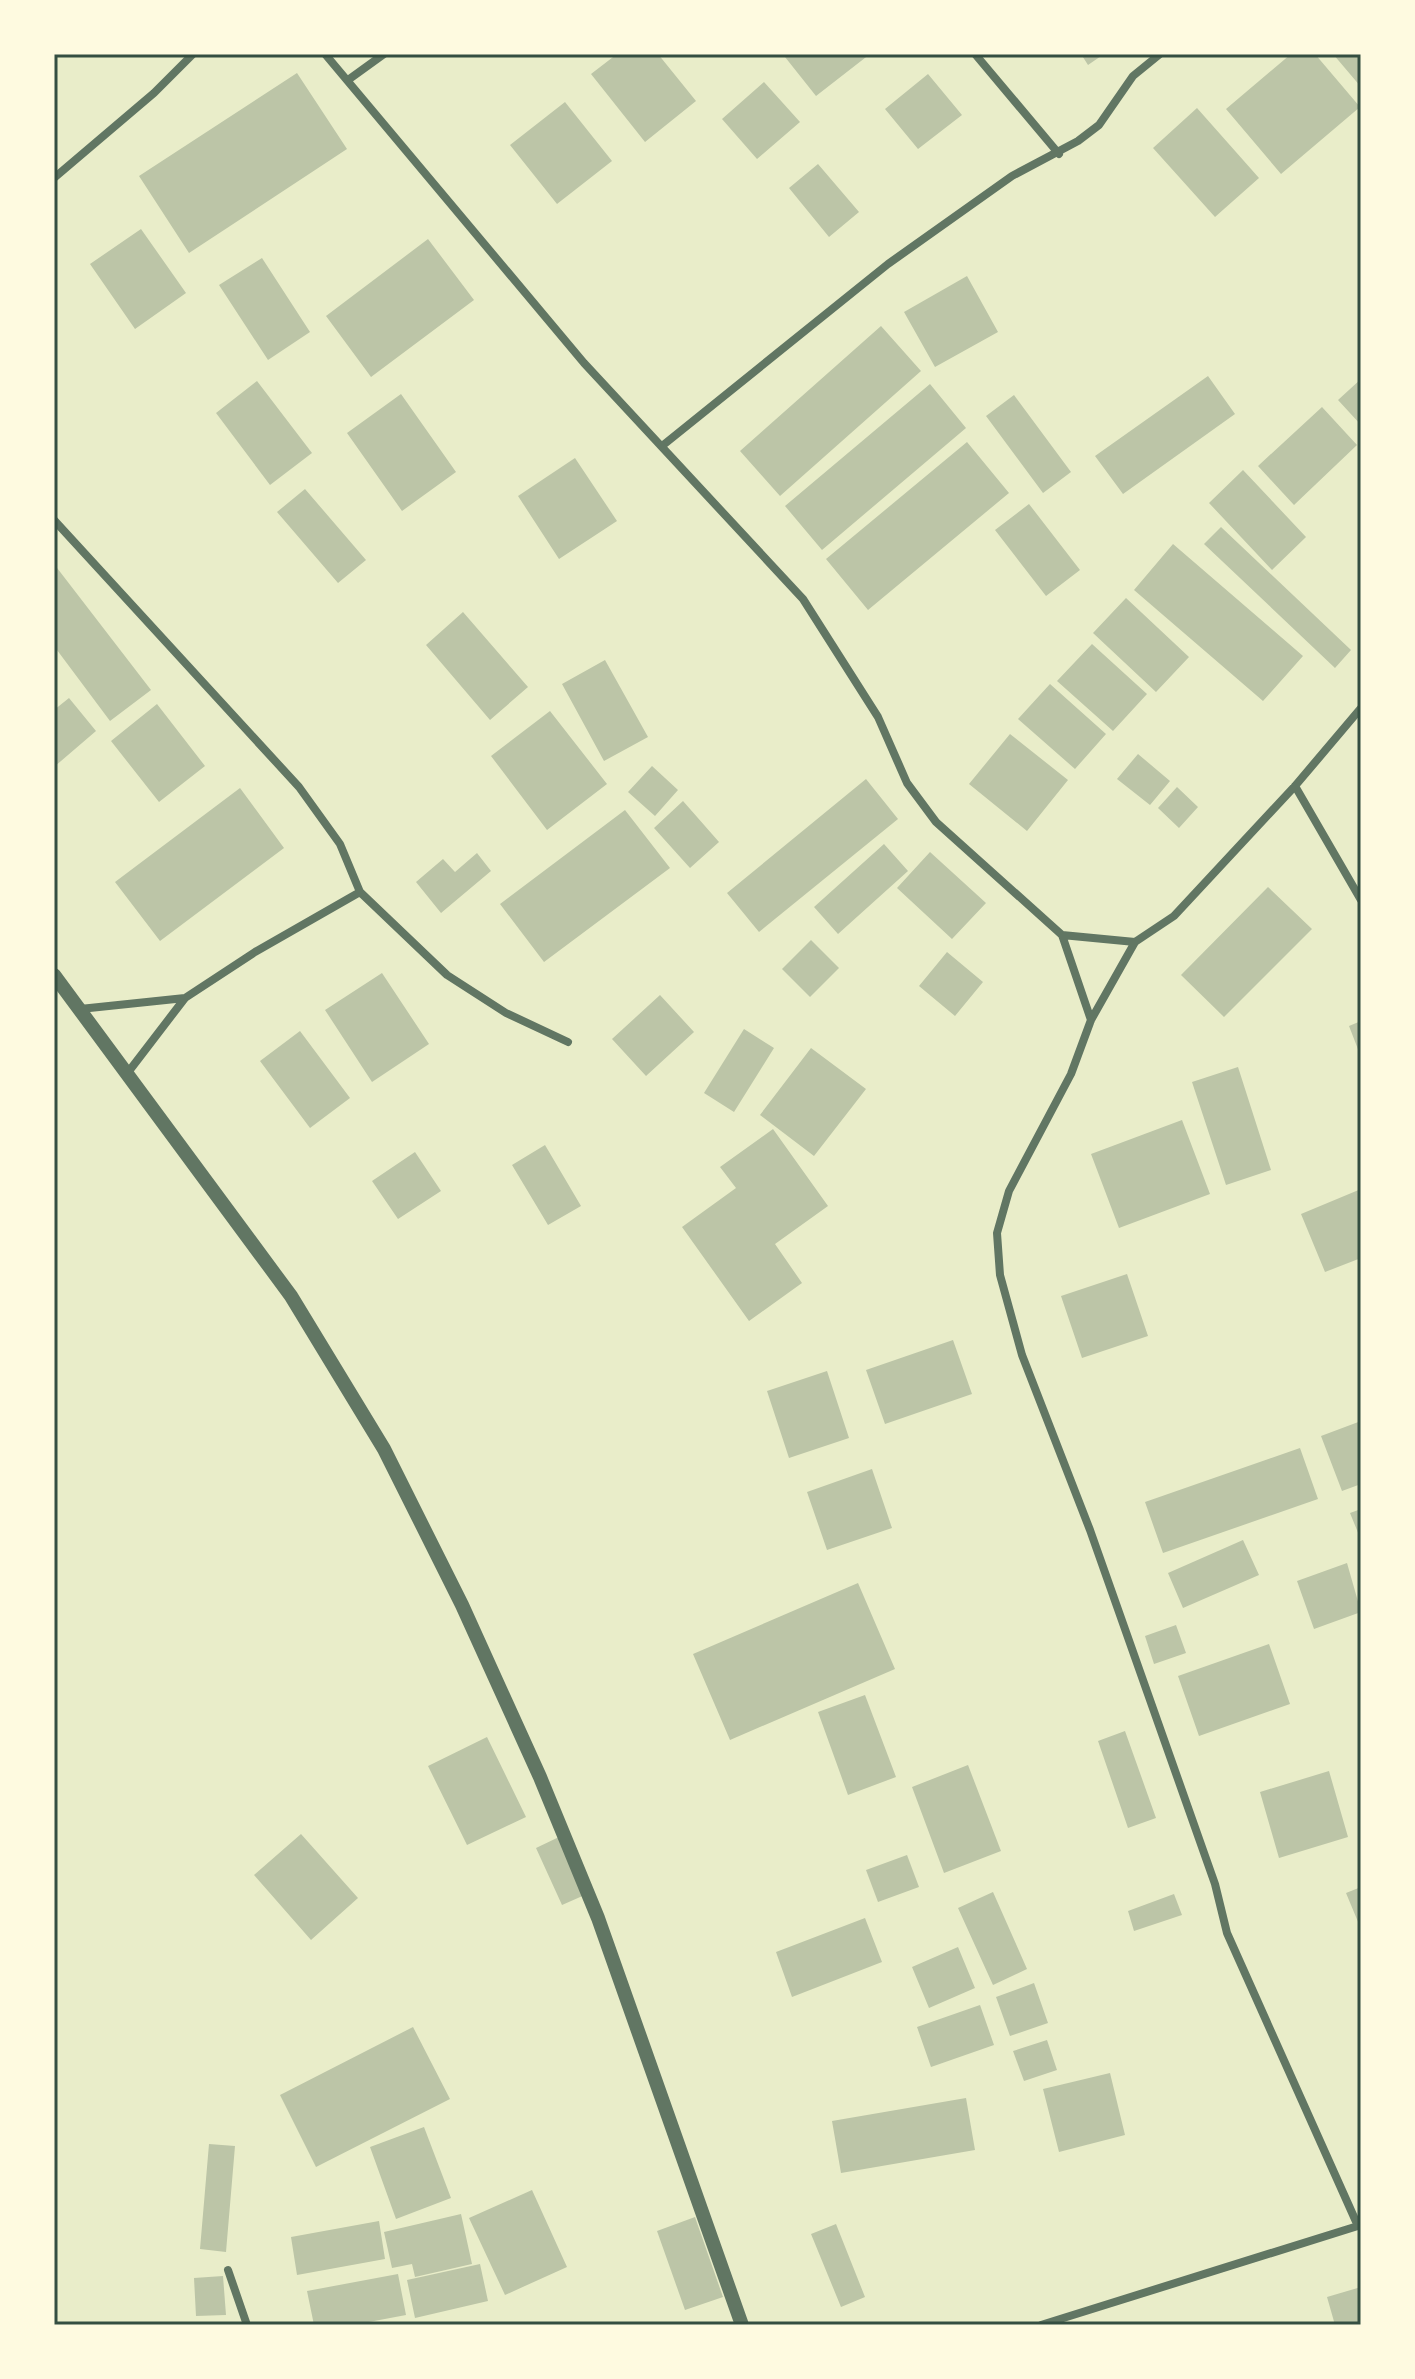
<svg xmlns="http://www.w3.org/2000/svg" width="1415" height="2379" font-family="Figtree,sans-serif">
<rect width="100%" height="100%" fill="#e9edc9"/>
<path fill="#bcc5a7" d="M617,54h41l38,47 -51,41 -54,-68z
M790,54h80l-54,42 -31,-39z
M1081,54h23l-16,11z
M1291,54h24l45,53 -79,67 -55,-65z
M1333,54h28v33z
M297,73l50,76 -158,104 -50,-77z
M928,74l34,41 -44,34 -33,-40z
M764,82l36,40 -43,37 -35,-40z
M565,102l47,59 -55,43 -47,-59z
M1197,108l62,70 -44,39 -62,-69z
M818,164l41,48 -30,25 -40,-49z
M141,229l45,64 -51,36 -45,-65z
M428,239l46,61 -103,77 -45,-61z
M262,258l48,74 -42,28 -49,-75z
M967,276l31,56 -63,35 -31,-55z
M881,326l40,45 -141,125 -40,-45z
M1208,376l27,38 -112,80 -28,-38z
M1361,379v46l-23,-25z
M257,381l55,72 -42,32 -54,-72z
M930,384l36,44 -144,122 -37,-44z
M401,394l55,78 -54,39 -55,-78z
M1014,395l57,77 -28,21 -57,-77z
M1322,407l35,38 -63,60 -36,-39z
M967,442l42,51 -141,117 -42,-51z
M575,458l42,63 -58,38 -41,-63z
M1243,470l63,67 -34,33 -63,-67z
M305,489l61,71 -28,23 -61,-71z
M1029,504l51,66 -34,26 -51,-66z
M1221,527l130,123 -16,18 -131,-124z
M1173,544l130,112 -40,45 -129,-111z
M54,564l97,126 -41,31 -56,-75z
M1126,598l63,59 -33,35 -63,-59z
M463,612l65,75 -38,33 -64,-75z
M1092,644l55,50 -34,37 -56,-50z
M605,660l43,77 -44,24 -42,-77z
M1050,684l56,50 -31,35 -57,-50z
M69,698l27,33 -42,36v-57z
M157,704l48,62 -46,36 -48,-61z
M550,711l57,73 -60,46 -56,-74z
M1010,734l58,46 -41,51 -58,-47z
M1138,754l32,27 -20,24 -33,-26z
M652,766l26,24 -23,26 -27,-24z
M866,779l32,40 -139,113 -32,-39z
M1177,787l21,20 -19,21 -21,-20z
M240,788l44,60 -124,93 -45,-59z
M683,801l36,41 -29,26 -36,-40z
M625,810l45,58 -126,94 -44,-58z
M884,844l24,27 -70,63 -24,-27z
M930,852l56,51 -34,36 -55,-51z
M477,853l14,18 -50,42 -25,-31 27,-23 12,13z
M1268,887l44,42 -88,88 -43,-42z
M811,940l28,28 -29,29 -28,-28z
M947,952l36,30 -28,34 -36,-30z
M382,973l47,71 -57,38 -47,-72z
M660,995l34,37 -48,44 -34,-37z
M1361,1021v36l-12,-31z
M744,1029l30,19 -40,64 -30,-19z
M300,1031l50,67 -40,30 -50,-67z
M811,1048l55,41 -52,67 -54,-41z
M1238,1067l33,103 -45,15 -34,-103z
M1182,1120l28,74 -91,34 -28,-74z
M773,1129l55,77 -53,38 27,39 -53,38 -67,-94 54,-39 -16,-21z
M545,1145l36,61 -33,19 -36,-60z
M415,1152l26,39 -43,28 -26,-38z
M1361,1189v69l-36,14 -24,-58z
M1127,1274l21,62 -66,22 -21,-62z
M953,1340l19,54 -87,30 -19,-54z
M827,1371l22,67 -60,20 -22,-67z
M1361,1421v63l-19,7 -21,-55z
M1300,1448l18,51 -155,54 -18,-51z
M872,1469l20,59 -65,22 -20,-58z
M1361,1509v31l-11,-27z
M1243,1540l16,35 -76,33 -15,-35z
M1347,1563l14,49 -47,17 -17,-48z
M858,1583l37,86 -165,71 -37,-86z
M1176,1625l10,28 -32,11 -9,-28z
M1269,1644l21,60 -91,32 -21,-60z
M865,1695l31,82 -48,18 -30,-83z
M1125,1731l31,87 -28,10 -30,-87z
M487,1737l39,80 -59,28 -39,-79z
M968,1765l33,86 -57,22 -32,-86z
M1329,1771l19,66 -69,21 -19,-66z
M301,1834l57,64 -47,42 -57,-65z
M559,1837l28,57 -25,11 -26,-57z
M907,1855l12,32 -41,15 -12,-32z
M1361,1887v42l-15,-36z
M993,1892l34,77 -34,16 -35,-77z
M1174,1894l8,21 -48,16 -6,-20z
M865,1918l17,44 -90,35 -16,-45z
M958,1947l17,41 -46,20 -17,-41z
M1034,1983l14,40 -38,13 -14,-39z
M980,2005l14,40 -63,22 -14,-40z
M413,2027l37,72 -134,68 -36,-72z
M1047,2040l10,30 -33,11 -11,-30z
M1110,2073l15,62 -66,17 -16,-63z
M966,2098l9,52 -134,23 -9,-52z
M424,2127l27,71 -55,21 -26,-72z
M209,2144l26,2 -9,106 -26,-3z
M532,2190l35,77 -62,28 -36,-77z
M461,2214l11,50 -57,13 -3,-13 -20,4 -8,-36z
M695,2217l28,80 -38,13 -28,-79z
M379,2221l6,38 -88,16 -6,-38z
M836,2224l29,73 -24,10 -30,-73z
M480,2264l8,37 -73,17 -8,-38z
M398,2274l8,41 -53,10h-39l-7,-34z
M223,2276l3,39 -30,1 -2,-38z
M1361,2287v38h-26l-8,-28z"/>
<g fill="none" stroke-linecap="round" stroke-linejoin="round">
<path stroke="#617663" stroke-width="8" d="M325,54l259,309 219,236 75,118 29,66 29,39 126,113 29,85
M975,54l84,100
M348,80l36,-26
M54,178l100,-85 39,-39
M662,446l226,-182 124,-88 66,-35 21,-16 34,-49 27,-22
M54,520l245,267 41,57 20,48 87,83 59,38 62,29
M1295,786l66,114
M1062,935l73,7
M80,1009l105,-11
M126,1075l59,-77 70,-46 105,-60
M1358,2226l-131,-293 -12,-49 -125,-354 -68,-175 -22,-80 -3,-42 12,-42 62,-117 20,-54 44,-78 39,-26 121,-130 66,-78
M228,2270l19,55
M1041,2325l320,-100"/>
<path stroke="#617663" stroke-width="14" d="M54,975l237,321 93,153 78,156 78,172 58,141 144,407"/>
</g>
<rect width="1415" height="2379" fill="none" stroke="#fefae0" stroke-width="112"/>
<rect x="56" y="56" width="1303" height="2267" fill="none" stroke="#344e41" stroke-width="3"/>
</svg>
